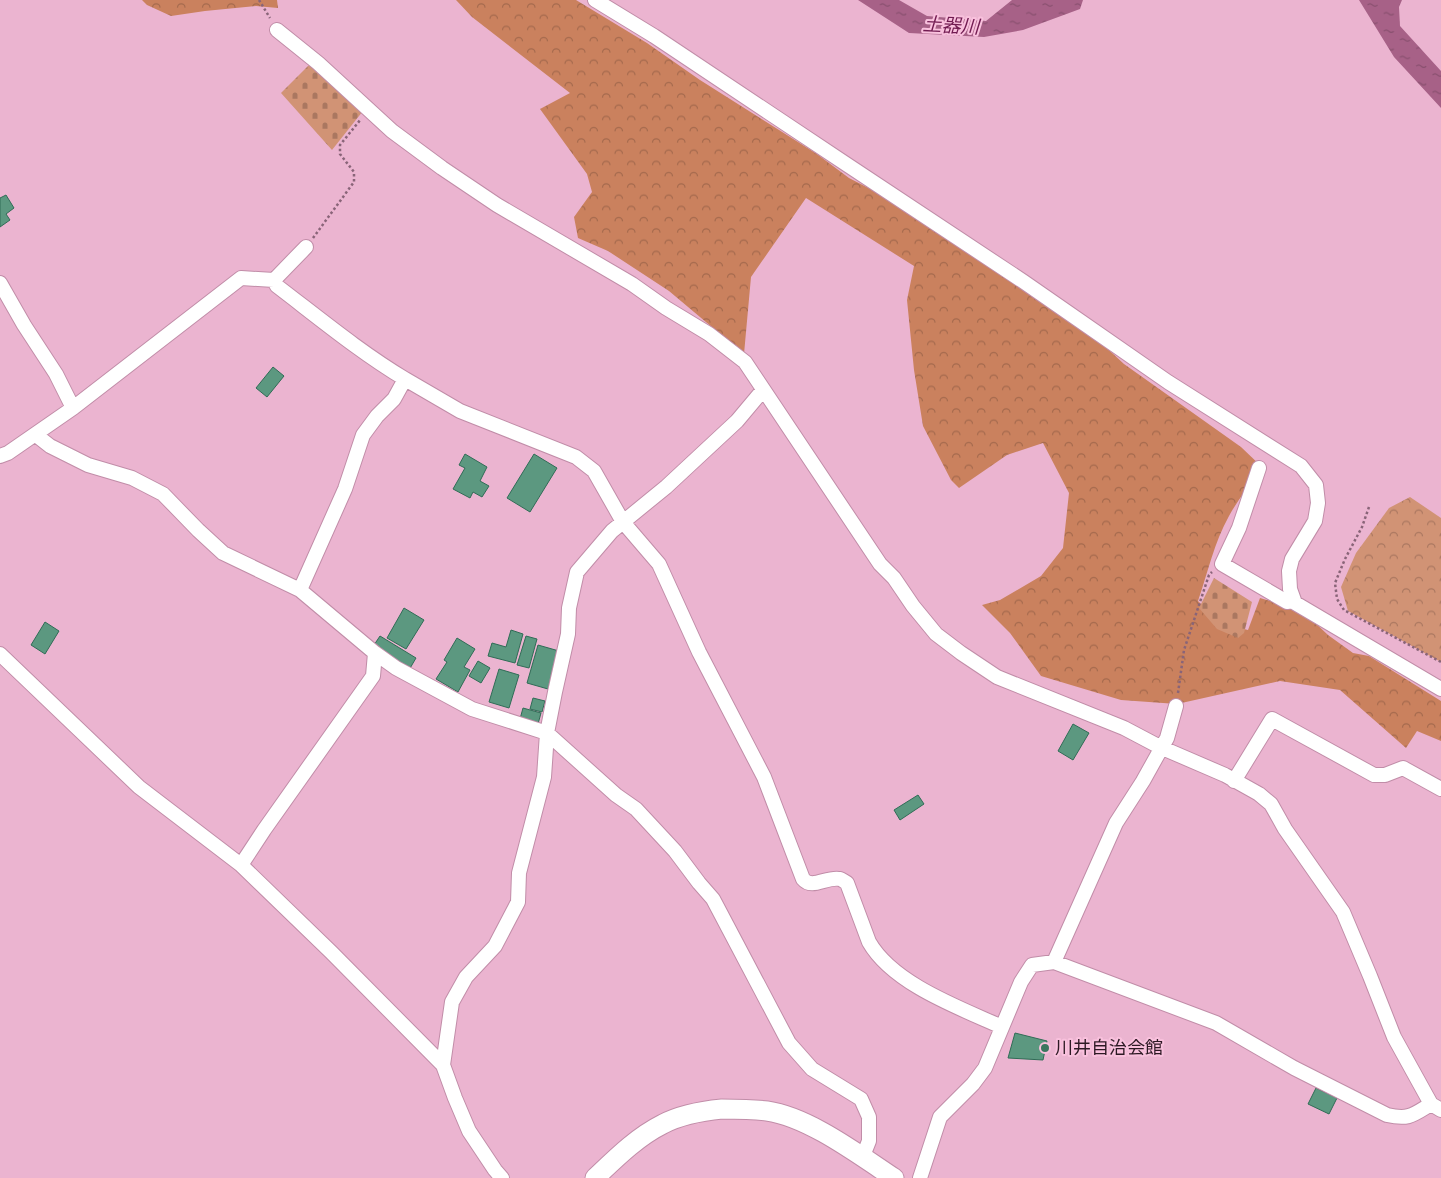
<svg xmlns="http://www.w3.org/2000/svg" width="1441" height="1178" font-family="'Fira Sans','Noto Sans JP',sans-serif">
<defs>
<pattern id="forest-crowns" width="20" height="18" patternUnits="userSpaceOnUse" patternTransform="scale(1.25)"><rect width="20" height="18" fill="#ca815e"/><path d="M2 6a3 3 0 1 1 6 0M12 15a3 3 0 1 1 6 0" fill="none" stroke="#a4694d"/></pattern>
<pattern id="cemetery-stones" width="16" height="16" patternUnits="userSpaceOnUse" patternTransform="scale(1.25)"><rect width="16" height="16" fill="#d19375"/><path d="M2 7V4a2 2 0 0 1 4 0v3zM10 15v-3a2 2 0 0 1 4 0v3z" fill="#aa7760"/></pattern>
<pattern id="park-crowns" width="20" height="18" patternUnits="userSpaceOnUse" patternTransform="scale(1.25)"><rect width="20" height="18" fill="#d19375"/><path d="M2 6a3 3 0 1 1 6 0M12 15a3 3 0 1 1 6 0" fill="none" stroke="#aa7760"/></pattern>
<pattern id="water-ripples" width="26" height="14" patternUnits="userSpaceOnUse" patternTransform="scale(1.25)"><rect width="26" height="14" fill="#a76187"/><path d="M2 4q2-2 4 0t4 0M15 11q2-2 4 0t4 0" fill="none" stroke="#884f6e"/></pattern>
</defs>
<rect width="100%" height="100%" fill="#ebb4d0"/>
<path fill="url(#forest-crowns)" d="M142,0h135l1,8 -22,-2 -51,5 -34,5 -24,-11z
M456,0h120l71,43 53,37 117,74 32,24 41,21 168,115 26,13 40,37 117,83 22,21c-12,16 -25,31 -34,48 -15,27 -21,56 -31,85l22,22 28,7 12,-32 31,9 20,12 17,16 25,18 16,3 72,45v40l-24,-10 -11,17 -66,-58 -60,-9 -103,23 -56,-4 -80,-24 -31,-43 -28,-28 18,-5 41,-24 22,-28 6,-55 -26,-50 -36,12 -48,33 -8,-8 -28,-54 -9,-56 -7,-70 7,-34 -108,-68 -55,79 -7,77 -75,-63 -61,-40 -30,-13 -4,-21 18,-25 -5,-18 -47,-65 30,-16 -98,-76z"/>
<path fill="url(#cemetery-stones)" d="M312,62l51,49 -31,39 -51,-57z
M1214,578l38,24 -8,31 -6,5 -21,-9 -18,-21z"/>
<path fill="url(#park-crowns)" d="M1410,497l31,21v144l-93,-51 -7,-24 15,-34 33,-45z"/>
<path fill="url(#water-ripples)" d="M858,0h41l28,16 59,5 26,-21h71l-3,9 -57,21 -39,7 -75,-4z
M1359,0h43l-3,7 1,19 41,45v37l-47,-51z"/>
<path fill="#5c9880" stroke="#306c56" d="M6,195l8,13 -8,6 4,6 -10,7v-29z
M273,367l11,9 -17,21 -11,-9z
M465,454l22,13 -7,14 9,5 -7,11 -9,-5 -3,6 -17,-9 12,-21 -6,-3z
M534,454l23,14 -27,44 -23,-14z
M404,608l20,12 -18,29 -19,-11z
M45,622l14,9 -14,23 -14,-9z
M511,630l12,4 -8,29 -27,-7 4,-13 14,4z
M380,636l36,22 -7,12 -37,-22z
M526,636l11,3 -8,29 -12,-3z
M457,638l18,11 -11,18 6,3 -12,22 -22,-13 11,-17 -3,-2z
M538,645l21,6 -11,38 -21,-6z
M478,661l12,7 -9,15 -12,-7z
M499,669l20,6 -10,33 -20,-6z
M533,698l12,3 -3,11 -12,-3z
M523,708l18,5 -3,11 -18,-5z
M1073,724l16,9 -16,27 -15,-9z
M918,795l6,9 -24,16 -6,-10z
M1015,1033l32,8 -4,19 -35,-2z
M1316,1088l21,10 -8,16 -21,-10z"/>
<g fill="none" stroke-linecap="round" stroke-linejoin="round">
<g stroke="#c18da8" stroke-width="16">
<path id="street" d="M595,0l59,36 192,128 178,118 144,100 133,84 15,19 2,18 -3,18 -23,38 -3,12 1,18 5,14 146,86
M277,30l41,33 74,68 50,37 55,37 135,79 34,24 43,26 36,28 135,202 14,14 19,28 23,28 25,19 36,24 127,51 36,19 65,28 34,19 12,10 14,25 58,83 27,64 24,61 37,67 10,6
M274,280l3,6c42,32 83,66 128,93l-11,20 -17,17 -14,19 -18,54 -45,101
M0,283l24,42 32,49 17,34
M405,379l55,32 116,46 18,14 29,51 36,42 40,88 65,125 39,102c9,11 24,-3 37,0 1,0 7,4 7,4l22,59c24,42 91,66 133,85
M36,435l14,11 38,19 44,13 31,16 35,36 25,23 77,37 75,63 21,15 76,41 75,24 69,62 20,14 39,42 24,32 14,16 76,144 23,26 49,30 8,18v24l-6,15
M0,456l8,-3 65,-45 168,-130 33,2 32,-33
M1259,468l-20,60 -17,36 65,38 7,-1
M0,654l139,133 102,78 90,87 112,113 12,33 14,33 26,39 7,8
M1234,781l38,-62 102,56h11l18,-7 38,21
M241,865l23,-35 109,-154 2,-23
M1054,962l62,-139 27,-42 24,-43 9,-32
M443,1065l9,-63 14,-25 29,-31 23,-44 1,-29 25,-96 3,-44 8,-41 13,-58 1,-26 8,-36 35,-41 54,-44 71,-66 26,-31
M920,1178l20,-61 33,-33 12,-16 36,-86 11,-17 22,-3 162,61 78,45 93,47c22,5 26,0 44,-11"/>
</g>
<g stroke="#c18da8" stroke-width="21">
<path id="secondary" d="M595,1178c21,-20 42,-41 68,-54 17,-9 39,-13 59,-15 15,0 30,0 45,2 42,6 92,44 127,67"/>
</g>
<path stroke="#896478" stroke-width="2.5" stroke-dasharray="2.5 2.5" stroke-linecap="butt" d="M259,0l11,18
M313,238l41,-56v-10l-14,-18v-9l21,-26
M1369,507l-7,20 -17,32 -10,24 2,16 7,11 97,52
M1178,693l6,-43 25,-75 3,-3"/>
<use href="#street" stroke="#fff" stroke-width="14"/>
<use href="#secondary" stroke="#fff" stroke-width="19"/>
</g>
<circle fill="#3b765f" stroke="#f9c1dd" stroke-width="2" cx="1045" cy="1048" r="5"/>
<g text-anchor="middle" stroke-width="4" stroke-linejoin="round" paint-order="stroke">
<g font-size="18" fill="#2d1924" stroke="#f9c1dd" text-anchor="start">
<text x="1055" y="1054">川井自治会館</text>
</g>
<g font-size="19" font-style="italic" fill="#711b51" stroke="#f9c1dd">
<text transform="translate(951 25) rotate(3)" y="7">土器川</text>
</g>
</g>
</svg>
